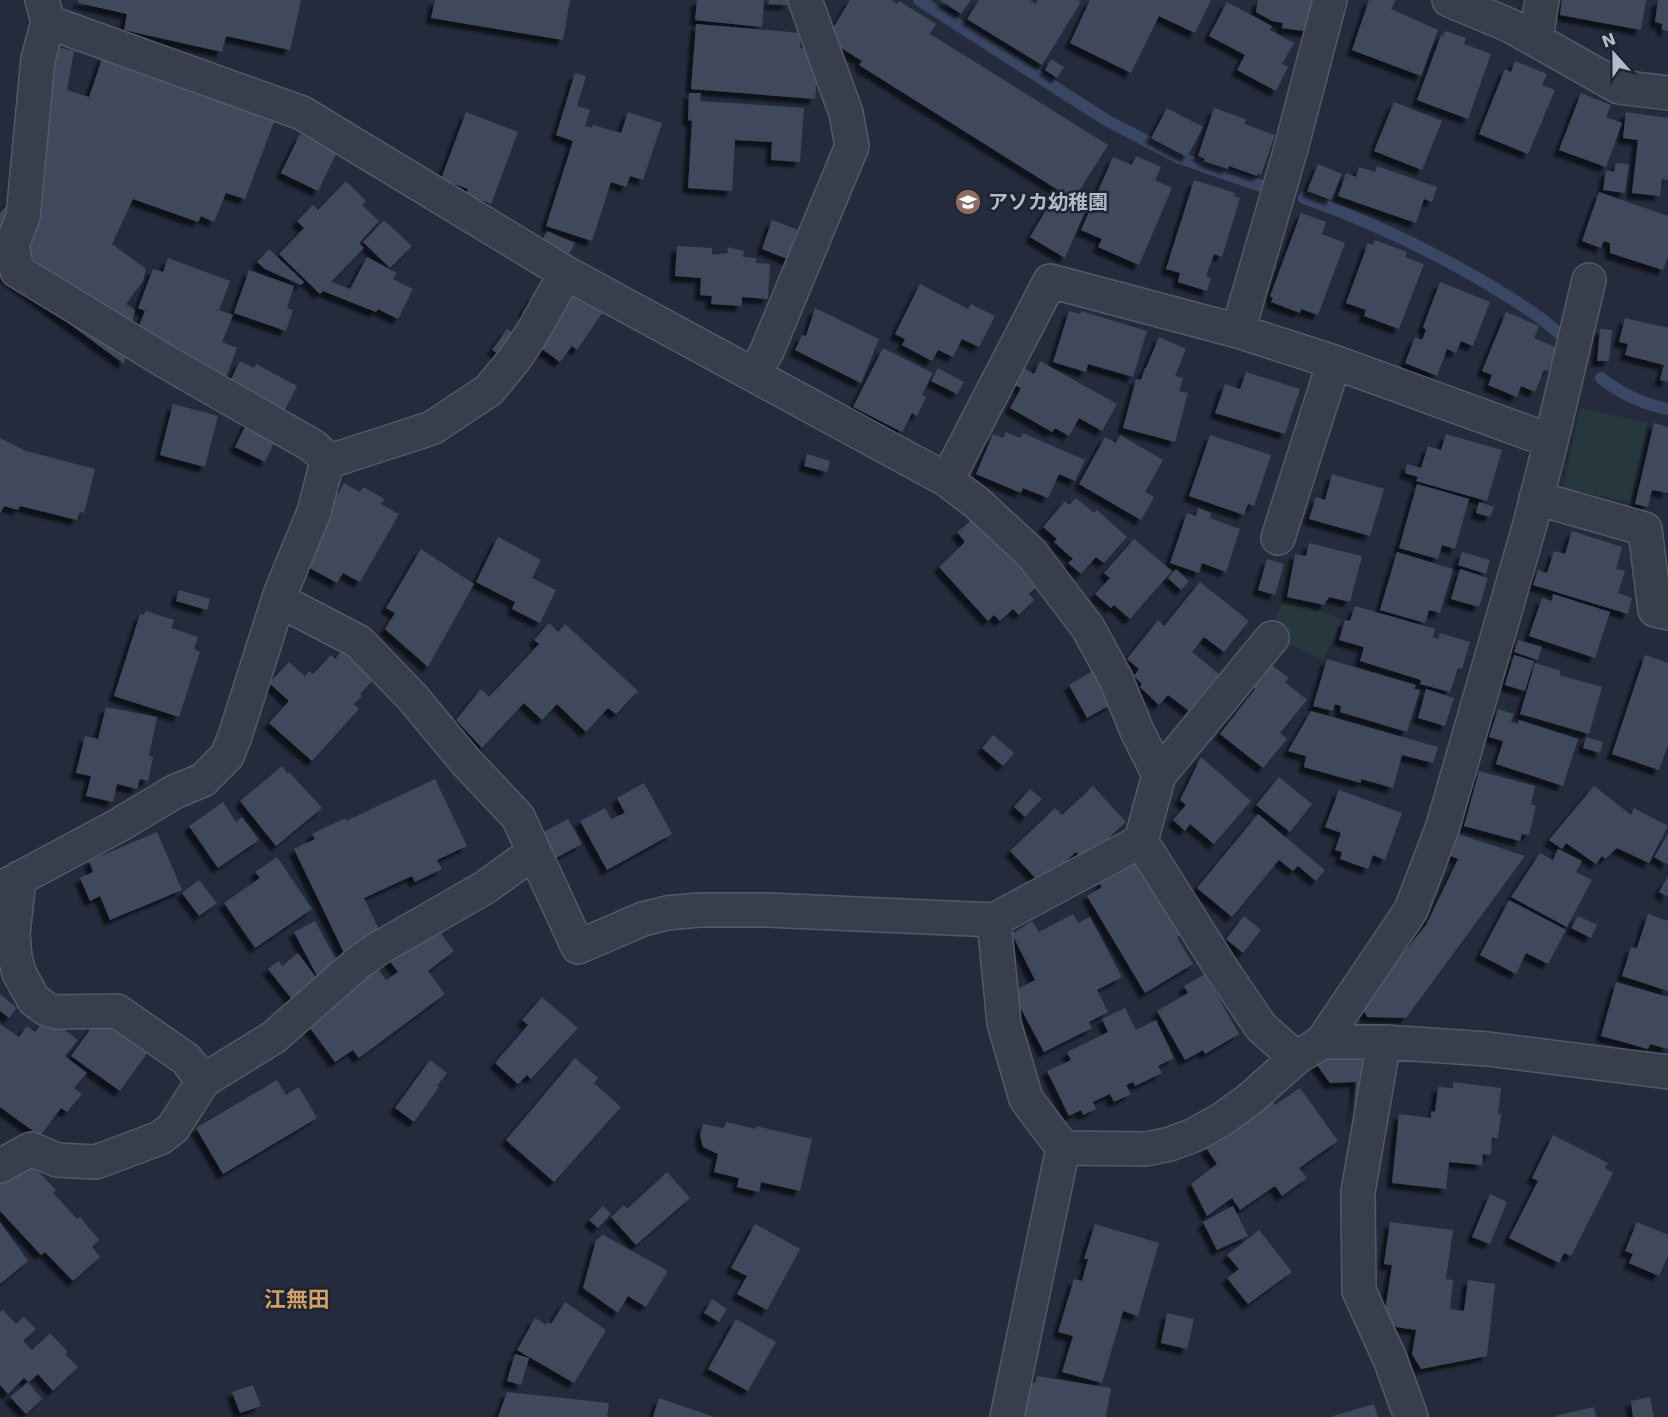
<svg xmlns="http://www.w3.org/2000/svg" width="1668" height="1417" font-family="'DejaVu Sans','Noto Sans JP',sans-serif">
<defs>
<filter id="shadow"><feDropShadow dx="-5.5" dy="5.5" stdDeviation="1.5" flood-color="#0009"/></filter>
</defs>
<rect width="100%" height="100%" fill="#242b3c"/>
<path fill="#26373d" d="M1580,408l68,15 -18,79 -67,-14z
M1285,598l57,21 -18,41 -57,-25z"/>
<g fill="none" stroke-linecap="round" stroke-linejoin="round">
<path stroke="#3a4764" stroke-width="12" d="M919,0l187,120 71,37 87,30
M1304,198c64,22 124,51 182,85 26,16 52,31 75,52
M1601,378c20,16 42,26 67,31"/>
</g>
<path fill="#40495b" filter="url(#shadow)" d="M78,0h223l-11,50 -64,-14 -4,16 -98,-22 3,-16 -48,-11z
M435,0h135l-7,40 -132,-22z
M697,0h67l-2,27 -67,-7z
M769,0h20l-1,5 -20,-1z
M850,0h41l6,4 2,-3 37,23 -6,10 178,111 -34,54 13,8 -22,51 -35,-21 28,-47 -199,-125 3,-4 -24,-15 -5,-18z
M940,0h31l-10,14z
M979,0h51l5,4 3,-4h40l3,2 -39,63 -75,-46z
M1090,0h121l-16,33 -36,-17 -28,57 -61,-30z
M1258,0h57l-4,32 -29,-4 1,-5 -11,-2 -16,-9z
M1369,0h27l-5,9 47,21 -17,46 -69,-26z
M1562,0h84l-5,30 -81,-15z
M1658,0h10v31l-6,-1v-6l-7,-2z
M1227,2l45,24 -2,4 24,13 -12,21 6,3 -12,24 -39,-21 8,-15 -36,-19z
M696,24l105,9 -1,15h11v21h7l-3,30 -124,-10z
M1445,31l21,7 -2,6 27,10 -23,65 -51,-19 24,-65 2,1z
M52,46l22,5 -7,39 22,7 14,-41 139,50 32,16 -29,77 -19,-6 -12,29 -13,-6 -3,6 -65,-23 -21,45 34,25 -3,12 -17,23 9,6 -11,54 -124,-91v-60l17,-21z
M1051,59l13,8 -7,11 -12,-8z
M1515,61l32,13 -5,11 13,5 -27,64 -49,-20 26,-65 6,3z
M575,73l11,3 -9,30 13,4 -5,16 7,2 1,-3 28,8 7,-21 34,11 -19,57 -13,-4 -4,11 -15,-5 -19,59 -46,-15 27,-85 -17,-6z
M689,93h12l-1,8 104,7 -4,54 -29,-2 1,-18 -37,-2 -3,51 -44,-3 4,-67 -4,-1z
M1581,93l30,12 -5,12 16,6 -16,44 -47,-17z
M1394,102l48,19 -20,49 -48,-19z
M1167,108l36,19 -16,30 -36,-19z
M1214,108l32,11 -2,5 31,11 -14,40 -3,-2 -1,3 -28,-10 -1,3 -24,-8 1,-2 -7,-3z
M466,112l52,20 -27,72 -25,-9 2,-6 -27,-10z
M1626,112l42,6v62l-6,-1 -2,17 -28,-3 6,-53 -15,-2z
M300,134l37,18 -19,39 -37,-18z
M1136,156l25,11 -6,13 17,8 -33,77 -41,-18 4,-8 -21,-9 32,-73 19,8z
M1616,163l13,1 -4,29 -22,-3 3,-20 8,2z
M1318,164l24,10 -11,26 -24,-9z
M1377,166l60,21 -5,15 -8,-3 -8,24 -78,-27 8,-23 10,4 3,-10 16,5z
M1194,180l41,13 -1,3 6,2 -18,59 -8,-3 -8,22 5,2 -4,13 -29,-9 2,-9 -14,-4z
M346,181l20,20 -4,4 17,16 -20,22 5,5 -33,34 19,7 17,-32 30,16 -4,6 20,10 -15,30 -20,-10 -2,3 -53,-21 -3,3 -41,-40 25,-26 -7,-7 16,-16 5,5z
M1599,192l69,24v40l-5,14 -53,-17v-10l-6,-2 -3,7 -19,-7z
M1301,213l25,9 -4,12 23,9 -27,72 -17,-6 -1,4 -29,-11 2,-4 -3,-2z
M384,220l28,26 -22,22 -27,-26z
M772,220l29,11 -11,29 -28,-11z
M547,231l28,12 -6,11 -27,-13z
M1375,240l32,12 -2,5 19,7 -25,65 -35,-13 2,-6 -20,-7 22,-60 5,2z
M677,246l35,2v7l16,-2 -1,-6 17,4 -1,6 13,1v5l14,1 -2,35 -26,-2v9l-31,-2 1,-8 -12,-1 1,-17 -26,-2z
M269,249l35,33 -3,3 -36,-16 -8,-7z
M168,258l62,23 -11,29 14,5 -11,27 15,6 -12,32 -94,-35 14,-34 -7,-3 15,-39 10,3z
M249,270l45,16 -7,22 6,2 -7,21 -52,-18z
M1440,282l50,20 -17,44 -12,-5 -5,12 -9,-4 -10,27 -32,-13 10,-26 7,3 4,-10 -3,-3z
M920,284l48,25 3,-5 24,12 -16,31 -17,-8 -9,18 -15,-7 -6,11 -30,-16 3,-6 -10,-5z
M576,290l29,19 -28,41 -5,-4 -12,16 -36,-26 -16,24 -16,-10 15,-21 7,5 13,-19 -4,-3 11,-16 3,1z
M815,308l64,31 -18,44 -66,-33 7,-15 4,1z
M1069,311l11,3 1,-3 66,20 -14,46 -45,-13 -2,8 -33,-10z
M1506,312l33,14 -5,12 24,10 -10,23 -4,-1 -9,22 -14,-6 -4,11 -29,-12 4,-10 -10,-4z
M1625,318l43,10v54l-8,-2 4,-15 -39,-10 3,-11 -9,-2z
M1600,329l12,1 -3,31h-12z
M1159,337l27,12 -11,27 8,2 -4,13 9,2 -13,49 -52,-14 13,-49 5,1 4,-12h1z
M883,348l50,25 -11,22 4,2 -9,19 -5,-3 -10,19 -49,-25z
M240,361l14,7 2,-4 41,22 -13,26 -55,-29z
M1040,361l77,43 -15,27 -23,-13 -10,18 -14,-8 -3,4 -42,-24 11,-20 -6,-3 9,-17 10,6z
M938,368l26,14 -7,12 -26,-13z
M1246,372l54,17 -15,45 -70,-21 10,-29 15,5z
M173,404l45,12 -13,51 -45,-12z
M248,420l30,14 -13,28 -30,-15z
M1654,423l14,4v66l-16,-3 -4,17 -13,-3z
M1006,432l14,6 3,-5 62,27 -10,21 -16,-7 -11,24 -25,-10 -2,5 -45,-19 17,-40 10,4z
M1446,434l56,16 -15,51 -71,-20 2,-4 -13,-4 2,-9 14,4 7,-22 13,4z
M1120,435l43,25 -18,32 9,5 -13,23 -62,-36 26,-47 11,6z
M1210,435l61,20 -17,51 -6,-2 -4,11 -55,-19z
M0,438l26,13 69,18 -11,44 -4,-1 -3,8 -57,-14 -2,4 -14,-4 -4,8z
M807,454l23,7 -3,11 -23,-6z
M1332,474l52,15 -14,47 -61,-17 7,-22 9,3z
M344,483l16,9 3,-5 22,12 -4,5 18,10 -39,68 -17,-9 -6,10 -31,-17 -1,-14z
M1417,484l52,15 -14,50 -13,-4 -4,14 -39,-11z
M1076,498l18,15 3,-3 30,27 -23,26 -8,-6 -15,17 -13,-11 5,-4 -19,-17 3,-3 -14,-12 22,-26 4,4z
M1479,502l15,5 -4,10 -14,-4z
M1198,508l13,5 -1,5 30,11 -14,43 -24,-9 -3,10 -29,-10 17,-50 9,3z
M979,514l63,68 -13,12 5,6 -15,15 -6,-6 -13,12 -6,-6 -6,6 -49,-54 26,-25 -8,-10z
M1572,531l50,16 -6,22 9,2 -7,22 14,5 -4,16 -95,-29 5,-15 9,3 7,-22 11,3z
M498,537l43,23 -9,18 24,12 -16,33 -28,-14 3,-7 -39,-20z
M1134,539l38,32 -42,48 -16,-14 -3,3 -16,-14 15,-16 -6,-5z
M1309,543l53,13 -12,46 -21,-5 -5,8 -37,-8 8,-43 11,2z
M421,549l53,35 -46,83 -43,-38 10,-16 -9,-5z
M1397,552l56,17 -13,44 -11,-3 -4,13 -45,-13z
M1462,552l28,8 -4,14 -28,-9z
M1267,559l17,5 -9,31 -17,-5z
M1176,569l13,12 -8,9 -13,-12z
M1460,569l28,9 -9,29 -28,-8z
M1200,582l49,39 -25,31 -20,-15 -12,15 27,22 -30,37 -21,-16 -9,10 -19,-18 2,-3 -8,-8 5,-7 -12,-10 31,-39 6,6z
M179,590l31,9 -3,11 -31,-9z
M1553,594l57,18 -15,46 -66,-22 13,-38 10,3z
M1355,606l80,23 -2,8 5,2 2,-6 30,9 -8,27 -4,-1 -8,24 -30,-8 1,-4 -61,-19 4,-14 -25,-7 6,-20 5,1z
M146,611l28,9 -3,8 27,9 -4,12 6,3 -21,65 -65,-21 26,-82 4,1z
M549,623l9,9 7,-8 73,67 -22,23 -8,-6 -22,24 -29,-28 -15,16 -18,-17 -42,45 -26,-28 25,-31 8,8 50,-53 -5,-4z
M1518,640l24,7 -4,13 -24,-8z
M343,649l32,29 -15,16 2,2 -8,8 5,5 -47,52 -43,-38 20,-22 -20,-18 20,-21 16,14 4,-5 4,3 18,-19 4,4z
M1514,655l20,6 -9,30 -20,-6z
M1645,655l23,8v82l-9,25 -47,-16z
M1327,659l89,26 -2,4 6,1 -13,42 -67,-20 1,-6 -6,-2 -2,7 -20,-5z
M1535,663l26,8 -2,4 43,12 -13,47 -69,-20z
M1272,665l17,13 -4,4 22,18 -27,33 7,6 -24,29 -43,-34 35,-45 -3,-3 14,-19 3,1z
M1093,671l19,33 -25,14 -18,-33z
M1426,689l28,9 -9,28 -27,-8z
M106,707l51,10 -8,39 4,1 -5,24 -8,-2 -3,10 -20,-5 -4,18 -27,-6 5,-20 -15,-3 9,-37 13,3z
M1498,709l16,5 -3,8 7,2 1,-4 59,19 -15,47 -67,-22 7,-23 -14,-4z
M1311,711l127,36 -5,16 -31,-8 -9,33 -32,-9v4l-57,-16 2,-11 -18,-5z
M993,735l21,18 -11,13 -21,-18z
M1586,737l17,5 -3,11 -17,-5z
M1201,757l50,44 -37,43 -24,-20 -5,7 -12,-11 13,-15 -6,-5z
M282,766l6,8 1,-2 33,36 -46,38 -36,-45z
M1479,771l56,15 -4,18 5,2 -7,29 -7,-1 -2,7 -56,-15z
M1279,777l33,27 -22,28 -34,-27z
M435,779l32,67 -30,14 5,9 -27,13 -3,-6 -48,22 17,36 -37,19 -50,-104 21,-10 -3,-5 33,-16 1,3z
M644,783l28,51 -65,36 -27,-49 25,-13 6,11 14,-6 -8,-15z
M1093,786l33,36 -42,39 -8,-9 -28,25 -9,5 -29,-31 45,-43 7,7z
M1594,786l37,29 3,-7 34,18 -19,37 -32,-15 -12,11 -3,-3 -6,8 -30,-21 -4,6 -13,-9z
M1030,789l12,10 -17,18 -11,-10z
M1339,790l63,23 -17,47 -12,-5 -5,14 -28,-10 2,-7 -7,-2 6,-17 -16,-6z
M223,802l13,20 6,-5 17,23 -41,28 -29,-42z
M1258,814l67,56 -9,11 -18,-15 -5,5 -14,-11 -47,57 -35,-29z
M568,819l14,25 -28,15 -14,-25z
M157,832l25,58 -72,30 -10,-24 -10,5 -10,-23 13,-6 -4,-11z
M1458,834l67,22 -119,162 -39,-1 -6,-11 65,-81 32,-66 -7,-3z
M1668,834v31l-14,-8z
M1558,849l24,12 -6,11 16,8 -25,47 -56,-30 29,-44 13,7z
M277,857l35,52 -57,39 -31,-45 36,-25 -5,-6z
M1134,863l29,45 4,-3 16,28 -6,4 16,27 -48,29 -58,-97 15,-9 -3,-4z
M1668,876v21l-9,-5z
M199,880l18,23 -18,13 -17,-23z
M1509,900l57,30 -18,34 -22,-11 -10,21 -36,-19z
M1073,914l5,9 12,-6 32,60 -25,13 11,22 -19,10 3,6 -48,24 -32,-60 23,-12 -23,-46 20,-13 7,11z
M1648,914l20,7v70l-46,-15 9,-29 6,1z
M1244,916l17,14 -18,23 -17,-14z
M1578,916l19,9 -6,13 -20,-10z
M315,921l23,42 -21,13 -23,-44z
M434,924l20,27 -26,20 17,23 -86,64 -6,-8 -18,12 -28,-38 69,-58 10,14 12,-8 -10,-13z
M298,953l20,27 -24,22 -26,-33 11,-8 3,5z
M1205,974l34,60 -34,20 -2,-4 -18,10 -28,-49 31,-18 -4,-7z
M1616,982l52,15v52l-18,-5 -2,5 -47,-13z
M0,994l17,14 -8,10 -9,-7z
M542,997l36,31 -47,51 -4,-4 -9,9 -23,-21 33,-38 -6,-5z
M1125,1008l11,22 20,-10 18,38 -16,8 4,7 -27,13 -2,-4 -7,3 5,9 -17,8 -4,-8 -17,8 3,7 -13,6 -2,-5 -12,6 -22,-45 24,-11 -4,-8 41,-20 -6,-13z
M47,1017l31,23 -13,16 22,17 -13,15 8,6 -15,18 -6,-4 -21,28 -40,-29v-83l19,13 8,-11 8,6z
M99,1017l49,35 -28,39 -49,-35z
M1346,1055l18,3 -11,68 3,-44 -26,1 -16,-22z
M575,1058l23,20 -4,5 27,24 -67,75 -48,-42z
M430,1060l17,13 -10,13 2,1 -25,35 -19,-14z
M277,1080l9,15 13,-8 18,31 -94,56 -27,-46z
M1453,1082l48,6 -3,26h3l-3,24h-6l-1,17 -8,-1 -1,11 -33,-3 -3,27 -54,-6 7,-69 32,4v-7l4,1 3,-25 15,1z
M1300,1088l38,53 -39,27 8,10 -25,18 -7,-10 -35,24 -8,-12 -25,18 -16,-32 26,-20 -11,-16 66,-47 3,4z
M726,1122l30,7v-3l56,13 -12,52 -39,-9 -2,10 -22,-5 2,-9 -25,-6 4,-18 -15,-7 -3,-12 3,-11 21,4z
M1553,1135l55,28 -3,5 8,5 -42,83 -7,-3 -5,10 -50,-25 29,-57 -6,-3z
M28,1161l28,29 -3,3 24,26 3,-2 19,23 -7,7 8,10 -27,24 -28,-29 -4,3 -41,-44v-34z
M667,1172l23,26 -54,47 -25,-28 13,-12 3,4z
M1490,1194l17,8 -17,42 -18,-7z
M603,1206l8,8 -13,14 -9,-8z
M1233,1206l15,30 -31,14 -14,-28z
M0,1222l28,39 -28,23z
M1390,1222l63,8 -7,49 7,1 -3,29 14,2 4,-31 27,4 -8,72 -66,13 -9,-15 4,-24 -33,-5 9,-60 -8,-1z
M1637,1222l31,13v20l-9,21 -30,-13 4,-9 -8,-3z
M755,1224l45,25 -33,61 -30,-16 10,-18 -16,-8z
M1095,1224l64,19 -21,73 -15,-5 -21,72 -40,-11 11,-36 -15,-4 16,-53 8,2 6,-22h-4z
M1259,1230l33,42 -44,32 -21,-26 12,-9 -12,-14z
M603,1235l65,36 -22,36 -18,-11 -10,17 -35,-25 13,-48z
M712,1299l15,10 -8,13 -15,-9z
M565,1302l41,28 -32,53 -57,-33 18,-32 11,7 2,-3 3,2z
M3,1310l13,14 8,-7 12,12 -13,12 9,9 18,-17 18,19 -3,2 13,13 -25,24 -15,-17 -9,8 -5,-4 -16,16 -8,-9v-73z
M1167,1313l27,6 -7,30 -26,-6z
M736,1319l40,23 -28,49 -40,-22z
M515,1354l14,4 -8,27 -14,-4z
M1037,1376l74,12 -5,29h-84l8,-35 5,1z
M28,1382l14,17 -16,15 -16,-17z
M253,1385l8,21 -21,7 -8,-21z
M507,1392l102,11 -2,14h-109z
M1650,1397l4,20h-21l-2,-16z
M659,1398l55,19h-61z
M1374,1404l4,13h-45v-1z
M1594,1407l2,10h-41v-1z"/>
<g fill="none" stroke-linecap="round" stroke-linejoin="round">
<g stroke="#535967" stroke-width="36">
<path id="minor" d="M42,0l6,22 -10,37 -15,158 -11,28 5,26 151,92 145,83 16,15
M1449,0l62,26 108,61 49,6
M48,22l254,91 264,160 381,207 30,23 55,51 56,74 28,51 21,52 22,44 -18,66 82,130 38,56 35,31
M1536,40l6,-40
M754,374l13,-23 85,-205 -6,-33 -41,-113
M1551,441l38,-161
M947,480l103,-199 188,50
M1536,498l109,31 10,81 13,3
M1278,538l56,-176
M278,602l16,6 65,34 54,56 54,65 51,54 60,130 65,-28 24,-6 32,-3h68l227,10 10,103 22,76 37,49 -56,269
M1159,775l113,-137
M19,878l-6,56 2,23 4,16 15,27 12,9 11,3 60,-1 69,48 17,22
M0,889l119,-64 55,-33 29,-12 24,-24 8,-20 46,-144 33,-80 13,-50 105,-34 57,-38 24,-29 18,-26 35,-62
M994,920l147,-79
M1322,1042h62l104,7 180,23
M1384,1042l-26,150 1,99 31,68 21,58
M1063,1148l83,1 24,-5 24,-9 27,-15 29,-21 46,-41 26,-16 89,-132 32,-84 87,-302 21,-83 -217,-79 -96,-31 52,-179 40,-152
M0,1166l31,-17 26,11 39,2 64,-24 13,-10 30,-47 71,-44 85,-75 22,-15 103,-59 50,-36"/>
</g>
<use href="#minor" stroke="#383e4c" stroke-width="33"/>
</g>
<defs>
<g id="school-disc" transform="scale(1.35)"><circle r="9.5" fill="#8d6e63" stroke="#1d2331"/><path d="M0-5L7-2L0 1L-7-2ZM-4 1L0 2.5L4 1V4Q0 6-4 4Z" fill="#fff"/></g>
</defs>
<g fill-rule="evenodd">
<use href="#school-disc" x="968" y="202"/>
</g>
<g text-anchor="middle" stroke-width="5" stroke-linejoin="round" paint-order="stroke">
<g font-size="20" font-weight="bold" fill="#b3b9c7" stroke="#1d2331" text-anchor="start">
<text x="988" y="209">アソカ幼稚園</text>
</g>
<g font-size="22" font-weight="bold" fill="#d0a065" stroke="#1d2331">
<text x="297" y="1307">江無田</text>
</g>
</g>
<g transform="translate(1614 54) rotate(339)" stroke="#1d2331" stroke-width="4.5" paint-order="stroke">
<path d="M0-4.5L10 22L0 15L-10 22Z" fill="#b3b9c7"/>
<text y="-9" font-size="16" font-weight="bold" text-anchor="middle" fill="#b3b9c7">N</text>
</g>
</svg>
